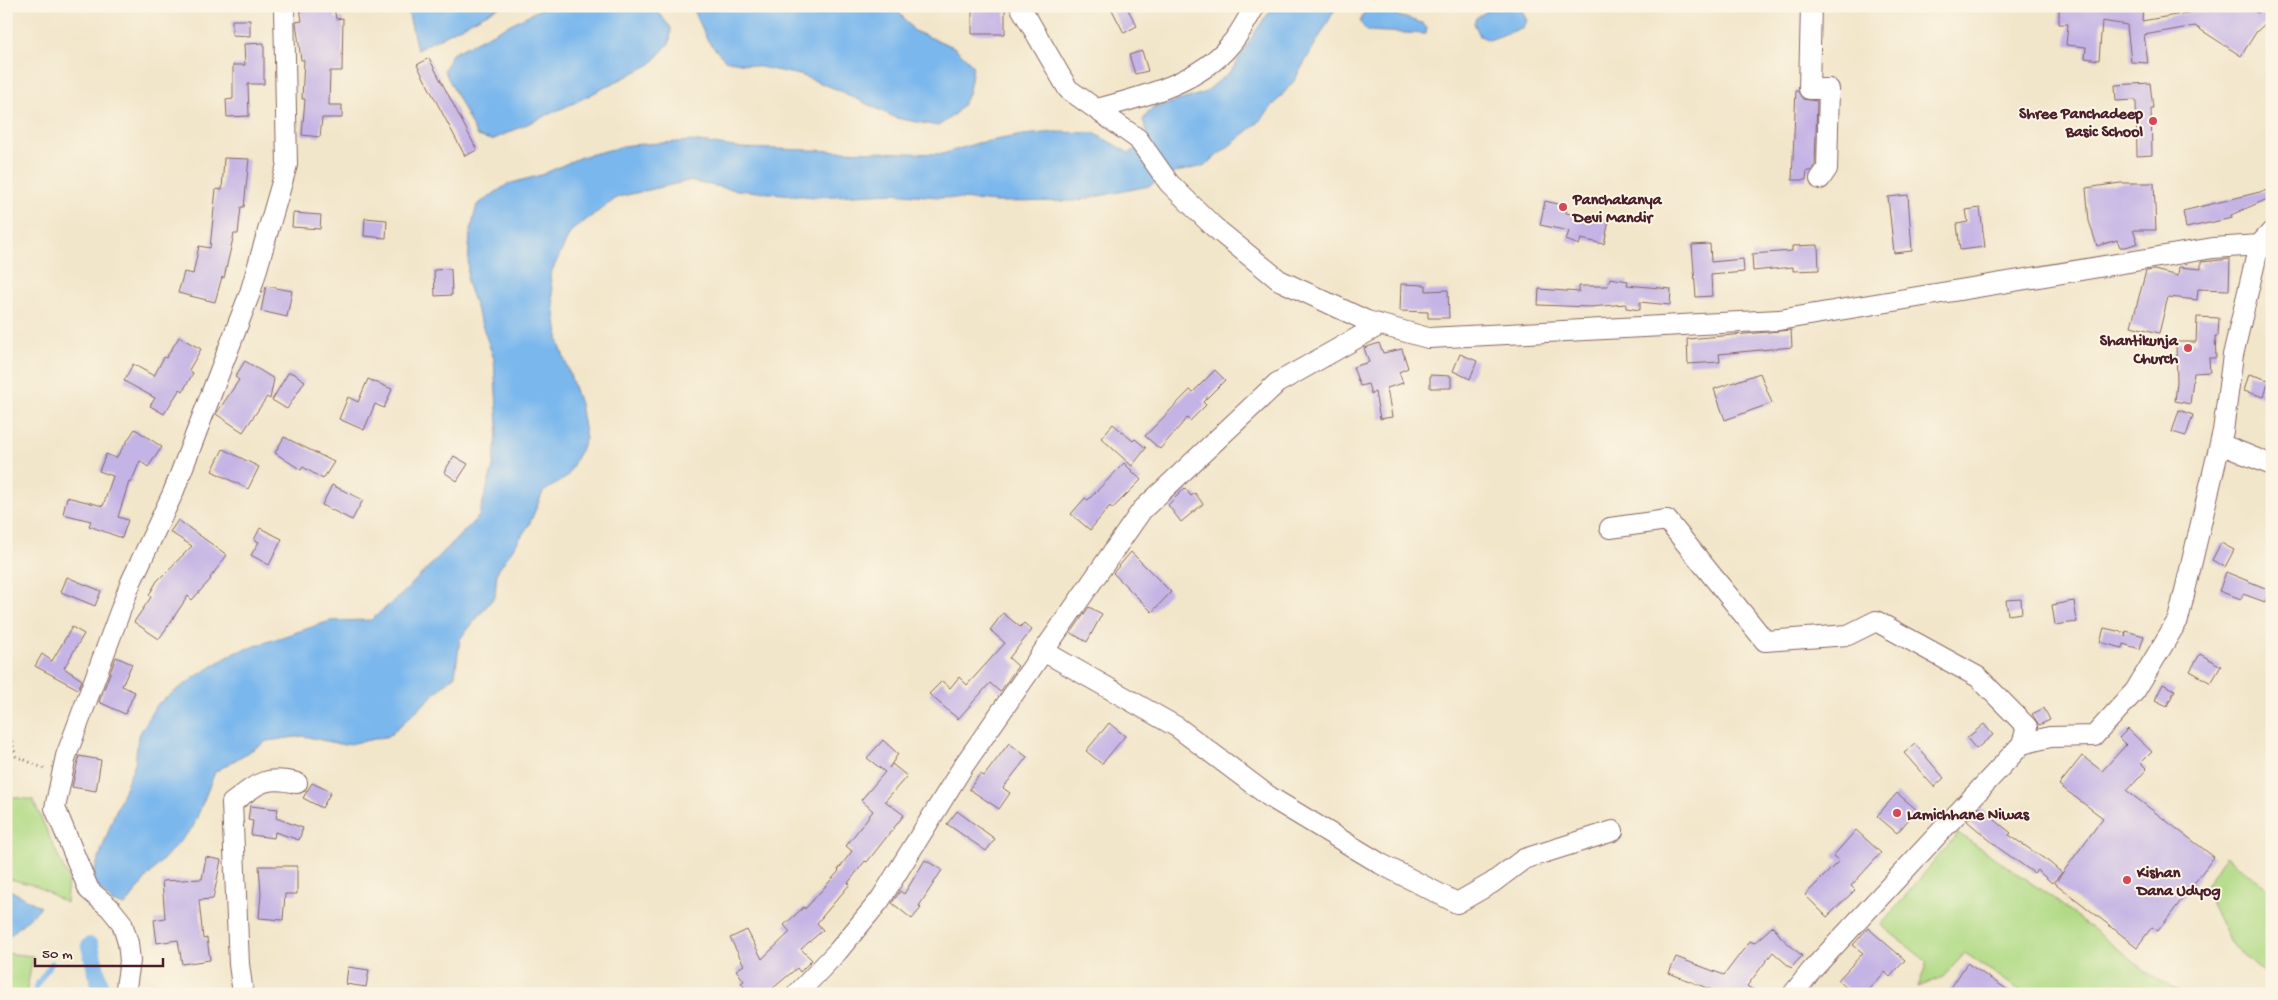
<svg xmlns="http://www.w3.org/2000/svg" width="2278" height="1000" font-family="'Gochi Hand',sans-serif">
<rect width="100%" height="100%" fill="#fcf5e5"/>
<filter id="ink" filterUnits="userSpaceOnUse"><feTurbulence type="fractalNoise" baseFrequency=".02" numOctaves="2"/><feDisplacementMap in="SourceGraphic" scale="10" xChannelSelector="R" yChannelSelector="G"/><feConvolveMatrix kernelMatrix="1 2 1 2 8 2 1 2 1" color-interpolation-filters="sRGB"/></filter>
<filter id="wash" filterUnits="userSpaceOnUse"><feTurbulence type="fractalNoise" baseFrequency=".0096" numOctaves="4" result="noise"/><feDisplacementMap in="SourceGraphic" scale="20" xChannelSelector="R" yChannelSelector="G"/><feGaussianBlur stdDeviation="1.12" result="paint"/><feColorMatrix in="noise" values="0 0 0 0 0 0 0 0 0 0 0 0 0 0 0 0 0 1.4 0 .05"/><feComposite in="paint" operator="in"/></filter>
<g filter="url(#wash)">
<rect width="100%" height="100%" fill="#f2e6ca"/>
<path fill="#b0da85" stroke="#7d7c58" d="M6,796l27,4 35,78 -2,25 -29,-17 -31,-8z
M1958,833l95,65 100,79 30,17h-97l-9,-9 -24,9h-28l-60,-41 -22,24 -25,10 9,-25 -46,-37z
M2225,856l47,35v88l-42,-36 -26,-54z
M6,953l27,3 -7,38h-20z"/>
<path fill="#7ab7ed" stroke="#626b8c" d="M407,6h94l-84,44z
M546,6h107l18,22 -1,14 -19,22 -77,39 -82,37 -15,-4 -33,-66 8,-16z
M692,6h202l20,25 40,16 19,18c-4,32 -6,43 -35,61l-42,-8 -60,-29 -36,-14 -75,-15 -17,-19z
M1274,6h63l-43,75 -35,41 -55,44 -28,6 -27,14 -75,15 -78,1 -104,-9 -77,4 -78,-7 -49,-9 -70,16 -47,34 -21,44 9,68 21,61 6,35 -19,38 -24,15 -14,33 -32,47 -2,24 -35,43 -5,36 -66,61 -45,9 -41,-9 -36,5 -52,31 -22,55 -45,49 -23,30 -13,-4 -19,-20 1,-10 19,-54 22,-55 3,-26 18,-32 39,-28 39,-24 96,-32 41,-1 30,-25 78,-79 14,-49 5,-42 -4,-66 -27,-77 3,-49 7,-28 31,-21 33,-9 40,-18 48,-12 64,-4 48,7 201,6 36,-11 45,-8 32,-3 39,1 35,20 21,-11 -7,-22 8,-11 53,-16 28,-23 25,-41z
M1495,6h25l7,15 -5,7 -33,12 -9,-4 -6,-13 2,-5z
M1370,7l52,16 5,5 -1,6 -59,-3 -7,-9 4,-10z
M6,888l35,19 -35,32z"/>
<g fill="none" stroke-linecap="round" stroke-linejoin="round">
<path stroke="#7ab7ed" stroke-width="5" d="M34,994l4,-11 14,-20"/>
<path stroke="#7ab7ed" stroke-width="18" d="M90,946l12,48"/>
</g>
<g id="blocks">
<path fill="#c4b3e5" d="M320,6l1,3 13,-2 2,12 7,-1 -1,53h-12l-1,34h13v13h-20l-2,19 -18,-2 3,-36h-3l2,-39h-3l-5,-38 6,-1 -2,-13z
M972,6h33v28h-33z
M1110,6h16l11,20 -13,7z
M2059,6h84l-1,15 85,-15h17l14,7 7,-7h7v12l-15,13 -16,25 -46,-30 -51,9 4,28 -17,-1 -4,-37 -25,-4 -3,39 -14,-2 1,-11 -20,-2 2,-21h-9z
M232,20h18v16l-18,-1z
M264,43v41h-16l1,32 -22,1 -1,-17 7,-1v-34h12l-1,-21z
M1142,51l6,20 -13,3 -6,-19z
M429,58l48,92 -12,6 -48,-91z
M2150,83l3,25h-2l1,47 -15,1 -1,-56 -20,1 -1,-16z
M1796,89l7,10 14,2 -2,64 -4,6h-4l-1,9h-14z
M224,158l25,1 -5,48h-3l-3,27h-4l-10,44 -2,-1 -7,25 -37,-9 6,-21 9,2 6,-28 11,2 6,-59 6,1z
M2120,183h34l2,47h-23l5,13 -12,4h-6l-3,-7 -20,6 -8,-25 -3,-33z
M2272,189v8l-41,18 1,3 -46,10 -3,-17z
M1908,195l4,56 -18,2 -6,-56z
M1545,201l22,5 -1,7 43,8 -5,23 -23,-5 -2,6 -13,-5 3,-9 -29,-6z
M1980,208l5,39 -25,3 -3,-26 11,-2 -2,-12z
M293,213l28,2 -1,14 -28,-2z
M365,218l22,2 -1,18 -22,-2z
M1710,244l1,18 32,-3 1,13 -33,3 1,21 -16,1 -4,-52z
M1818,245l1,25 -26,1v-4l-40,4 -1,-17 40,-3v-5z
M2230,259l-1,31 -31,-1 -1,11 -29,-3 -9,36 -28,-7 15,-55 8,-1 24,6 1,-9 22,2v-7z
M451,269l1,26 -17,1 -1,-26z
M1610,278l18,3 -1,4 44,4 -1,16 -30,-3v8l-14,-2v-4l-36,3 -52,-2 1,-16 40,3v-6h29z
M1401,284l25,1v6l22,-1 1,28h-21v-6l-28,-1z
M266,286l26,5 -5,26 -26,-6z
M2197,317l22,1 -1,18h-3l1,22h-7l1,14 -16,1 -4,31 -15,-3 2,-19 -1,-40h20z
M1791,330l1,17 -73,7 1,8 -32,2 -1,-25z
M179,337l22,12 -12,21 4,3 -10,18 -3,-2 -16,25 -14,-8 5,-8 -31,-17 9,-17 21,12 10,-19 2,1z
M1379,343l4,10 19,-4 6,19 -9,4 4,11 -16,5 5,29 -12,2 -5,-27 -4,2 -3,-10 -8,2 -7,-19 16,-5 -5,-14z
M1460,354l17,7 -7,18 -17,-8z
M245,361l29,18 -4,20 -3,-2 -24,35 -27,-18 23,-34 -4,-3z
M1215,370l10,10 -22,22 3,3 -16,16 -3,-3 -27,31 -15,-13 45,-46 3,2z
M288,373h5l12,8 -18,28 -15,-9z
M1760,373l12,30 -47,17 -11,-31z
M2249,374l20,6 -5,17 -20,-6z
M1430,375l21,1v12h-21z
M368,379l24,10 -8,19 -9,-4 -11,26 -25,-11 9,-22 10,5z
M2179,410l14,5 -7,21 -14,-4z
M1113,424l20,17 2,-2 11,9 -14,18 -31,-28z
M135,429l27,18 -14,20 -8,-6 -9,22 -2,-1 -11,35 10,3 -6,18 -33,-12 2,-5 -28,-7 4,-17 36,9 10,-30 -14,-5 7,-17 10,4z
M284,437l50,25 -11,17 -20,-12 -2,3 -26,-17z
M223,449l36,18 -11,22 -36,-18z
M454,456l14,8 -11,17 -13,-9z
M1124,463l17,17 -29,29 -2,-3 -20,24 -19,-16 14,-16 3,2z
M332,485l31,15 -11,20 -30,-15z
M1185,488l6,8 4,-3 8,11 -22,18 -13,-17z
M178,520l49,35 -17,23 1,1 -19,21 -4,-4 -29,43 -25,-17 17,-25 -2,-2 8,-14 35,-35 -22,-14z
M260,528l22,11 -13,26 -18,-10 8,-13 -5,-2z
M2221,543l13,7 -9,17 -13,-7z
M1131,552l40,40 -19,20 -39,-39z
M2226,572l44,18 -5,12 -22,-8 -2,5 -22,-8z
M67,577l34,14 -6,15 -34,-14z
M2021,599l1,14 -14,2 -2,-15z
M2074,601l3,21 -22,3 -3,-20z
M1089,607l13,7 -15,28 -16,-9z
M1003,613l17,14 4,-4 8,7 -23,28 9,8 -18,26 -10,-9 -32,36 -29,-25 13,-13 8,7 9,-11 8,8 38,-42 -15,-13z
M72,627l12,7 -20,34 18,12 -4,9 -43,-23 7,-12 10,7z
M2104,628l22,5 -1,4 1,-6 18,5 -4,13 -17,-5 -1,4 -22,-6z
M2200,654l21,12 -10,17 -21,-12z
M116,657l16,7 -10,22 13,6 -10,22 -26,-12z
M2163,684l12,6 -8,16 -12,-6z
M2044,708l6,12 -11,5 -7,-11z
M1109,723l16,13 -23,28 -16,-13z
M1984,724l9,11 -17,14 -9,-11z
M2128,729l24,23 -11,11 6,6 -20,22 87,66 -56,74 -6,-4 -15,20 -82,-64 48,-65 -44,-33 23,-29 20,15 24,-26 -7,-7z
M883,740l15,14 -9,14 3,-4 15,12 -22,25 19,14 -37,47 -2,-1 -17,22 2,1 -33,39 6,7 -22,19 11,11 -12,12 -3,-4 -31,26h-16l-9,-11 3,-2 -8,-11 8,-5 -14,-27 17,-8 15,29 28,-27 -6,-7 20,-18 1,2 34,-38 -1,-1 14,-19 -6,-5 27,-35 -12,-11 24,-28 -18,-14z
M1009,743l18,14 -24,31 7,5 -11,16 -30,-20 11,-15 4,2z
M1915,744l29,34 -10,9 -30,-34z
M79,756l22,4 -5,31 -24,-4z
M312,783l19,9 -9,16 -19,-10z
M1897,793l20,17 -20,23 -20,-17z
M250,806l28,3 -2,9 27,10 -4,12 -24,-8 -1,6 -23,-3 2,-14 -5,-1z
M1979,807l32,26 -2,2 40,27 13,11 -10,10 -15,-13 -3,3 -34,-24 -33,-28z
M957,811l38,28 -9,12 -39,-27z
M1856,830l25,23 -30,33 4,4 -28,27 -22,-22 34,-34 -6,-5z
M206,857l15,3 -8,39 -14,1 4,39 4,-1 3,22 -28,4 -4,-24 -21,3 -3,-23 11,-2 -3,-37 40,-2z
M925,860l17,10 -23,36 2,2 -9,11 -20,-16 8,-12 4,3z
M259,866h38v28h-12l-2,26 -24,-2 2,-24z
M1773,926l8,11 21,19 -11,12 -18,-16 -26,34 12,8h-37l-53,-21 7,-16 48,18 26,-34 4,2z
M1868,928l37,32 -15,17 -5,-5 -21,22h-11l-15,-14 25,-27 -10,-8z
M1967,963l47,31h-67z
M348,967l21,3 -3,17 -20,-3z"/>
</g>
</g>
<g filter="url(#ink)">
<use href="#blocks" fill-opacity="0" stroke="#856563" stroke-width="1"/>
<g fill="none" stroke-linecap="round" stroke-linejoin="round">
<g stroke="#856563" stroke-width="22">
<path id="street" d="M1020,6l48,83 70,50 31,44 45,44 65,53 88,41 61,17 351,-18 434,-72 46,-3 13,-14
M1811,6l-2,83h20l-2,80 -7,10
M1097,109c45,-12 102,-26 133,-64 10,-11 17,-26 25,-39
M2220,444l52,21
M1610,528l57,-8 98,121 83,-6 28,-14 102,56 49,50 -5,17
M1045,652l132,75 93,70 111,67 76,39 35,-20 32,-24 89,-28
M125,994l5,-33 -2,-18 -6,-20 -12,-15 -21,-18 -34,-82 11,-52 65,-174 42,-89 77,-200 37,-128 -3,-159
M243,994l-4,-30 -7,-161c25,-19 33,-28 65,-20
M797,994l41,-43 42,-51 84,-135 178,-255 135,-127 103,-58
M1793,994l18,-23 211,-227 28,-7 44,-1 41,-45 43,-71 45,-189 10,-76 26,-110 12,3"/>
</g>
<path stroke="#856563" stroke-width="3" stroke-dasharray="1 4" stroke-linecap="butt" d="M6,722l10,34 29,13"/>
<use href="#street" stroke="#fff" stroke-width="20"/>
</g>
</g>
<g fill="#d1495b" stroke="#fcf5e5" stroke-width="2">
<circle cx="2153" cy="121" r="5"/>
<circle cx="1563" cy="207" r="5"/>
<circle cx="2188" cy="348" r="5"/>
<circle cx="1897" cy="813" r="5"/>
<circle cx="2127" cy="880" r="5"/>
</g>
<g text-anchor="middle" stroke-width="4" stroke-linejoin="round" paint-order="stroke">
<g font-size="16" font-weight="bold" fill="#4a1f2b" stroke="#fcf5e5" text-anchor="start">
<text x="2143" y="118" text-anchor="end">Shree Panchadeep<tspan x="2143" dy="18">Basic School</tspan></text>
<text x="1573" y="204">Panchakanya<tspan x="1573" dy="18">Devi Mandir</tspan></text>
<text x="2178" y="345" text-anchor="end">Shantikunja<tspan x="2178" dy="18">Church</tspan></text>
<text x="1907" y="819">Lamichhane Niwas</text>
<text x="2137" y="877">Kishan<tspan x="2137" dy="18">Dana Udyog</tspan></text>
</g>
</g>
<rect width="2278" height="1000" fill="none" stroke="#fcf5e5" stroke-width="25"/>
<path d="M35 958v8h128v-8" fill="none" stroke="#4a1f2b" stroke-width="2.5"/>
<text x="42" y="958" font-size="15" fill="#4a1f2b" stroke="#fcf5e5" stroke-width="4" paint-order="stroke">50 m</text>
</svg>
